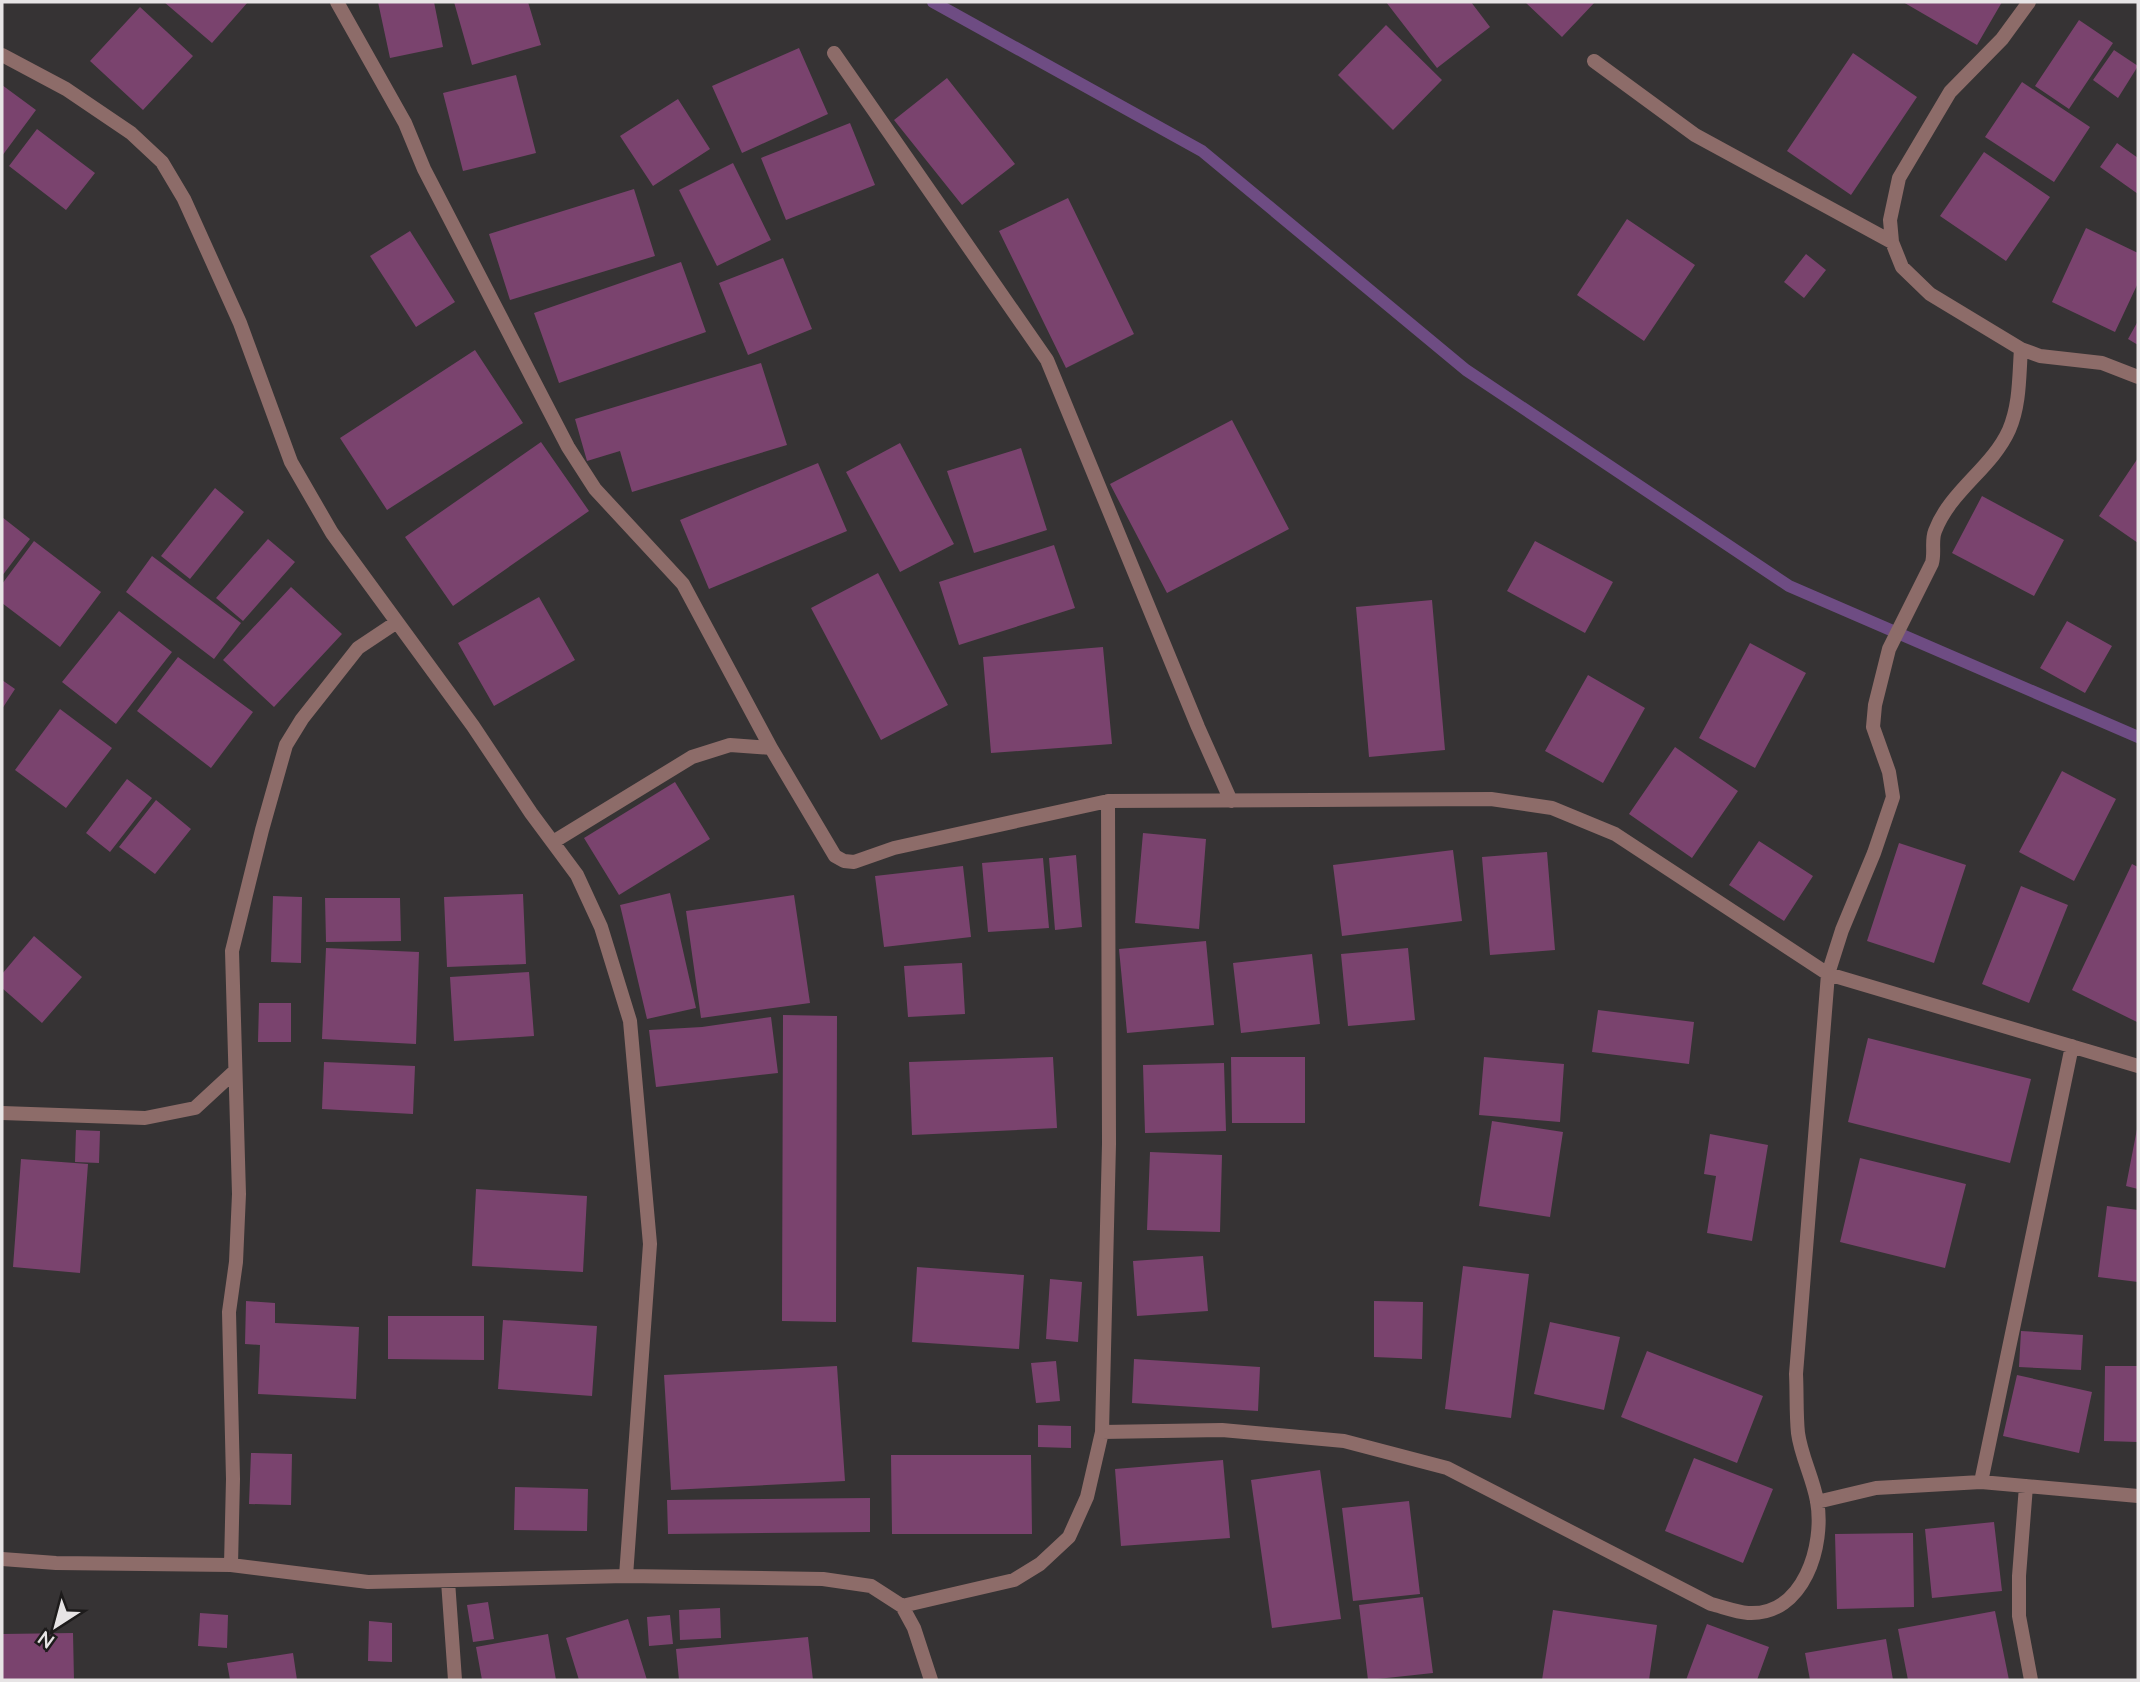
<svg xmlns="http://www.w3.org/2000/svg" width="2140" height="1682" font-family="Lato,sans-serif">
<rect width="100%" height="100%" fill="#363334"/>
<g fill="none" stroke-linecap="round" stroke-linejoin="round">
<path stroke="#6e4c83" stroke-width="12" d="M933,2l269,149 264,219 323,216 349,151"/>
</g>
<path fill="#7a436e" d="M164,2h84l-36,41z
M378,2h56l9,45 -53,11z
M454,2h74l13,43 -69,20z
M1386,2h85l19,25 -53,41z
M1525,2h70l-33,35z
M1903,2h99l-25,43z
M140,7l53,49 -50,54 -53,-49z
M2079,20l34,23 -44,66 -34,-23z
M1386,25l56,55 -49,50 -55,-55z
M799,48l29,66 -86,39 -30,-67z
M2114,50l24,16 -20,32 -25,-18z
M1853,53l64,44 -66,98 -64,-44z
M516,75l20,78 -73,18 -20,-78z
M947,78l68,86 -53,41 -68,-85z
M2022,82l68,45 -36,55 -69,-45z
M2,85l34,25 -34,46z
M678,99l32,50 -57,37 -33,-50z
M850,123l25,62 -89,35 -25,-62z
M37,129l58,44 -29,37 -57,-44z
M2117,143l21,15v36l-38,-27z
M1984,152l66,45 -44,64 -66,-45z
M733,163l38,77 -54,26 -38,-76z
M634,189l21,67 -145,44 -21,-66z
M1068,198l66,136 -68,34 -67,-137z
M1627,219l68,46 -51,76 -67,-46z
M2086,228l52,25v30l-23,49 -63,-30z
M410,231l45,71 -39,25 -46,-71z
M1806,254l20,16 -22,28 -20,-16z
M783,258l29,71 -64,26 -29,-72z
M681,262l25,70 -147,51 -25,-70z
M2138,321v24l-10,-6z
M475,350l48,73 -136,87 -47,-72z
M761,363l26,82 -155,47 -12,-41 -33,10 -12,-42z
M1232,420l57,109 -122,64 -57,-109z
M541,442l48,69 -136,95 -48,-69z
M900,443l54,101 -54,28 -54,-100z
M1021,448l26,82 -73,23 -27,-82z
M2138,458v85l-39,-27z
M818,463l29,68 -138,58 -29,-69z
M215,488l29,24 -54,67 -29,-23z
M1982,496l82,44 -30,56 -82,-43z
M2,517l28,22 -28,37z
M268,539l27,23 -52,59 -27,-23z
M34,541l67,51 -41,55 -58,-44v-19z
M1535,541l78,41 -28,51 -78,-42z
M1054,545l21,63 -116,37 -20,-63z
M152,556l89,67 -27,36 -88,-67z
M878,573l70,132 -67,35 -70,-132z
M291,587l51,47 -68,73 -51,-47z
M539,597l36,63 -81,46 -36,-63z
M1432,600l13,150 -76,7 -13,-150z
M119,611l53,41 -56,72 -54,-42z
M2067,621l45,25 -27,47 -45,-25z
M1750,643l56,30 -51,95 -56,-30z
M1103,647l9,97 -121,9 -8,-96z
M178,657l75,55 -42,56 -74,-57z
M1588,675l57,33 -42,75 -58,-32z
M2,680l13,9 -13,20z
M60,709l52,39 -46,60 -51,-38z
M1675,747l63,44 -46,67 -63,-44z
M2062,771l54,28 -42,82 -55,-29z
M127,779l25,19 -42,54 -24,-19z
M675,782l35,57 -91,56 -35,-57z
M156,800l35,29 -36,45 -36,-27z
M1143,833l63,6 -7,90 -64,-6z
M1759,841l54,35 -29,45 -55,-36z
M1899,843l67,22 -32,98 -67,-22z
M1453,850l9,71 -120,15 -9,-71z
M1547,852l8,98 -65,5 -8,-98z
M1076,855l6,72 -27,3 -6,-72z
M1043,858l6,70 -61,4 -6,-69z
M2132,864l6,3 -1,155 -65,-32z
M963,866l8,71 -87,10 -9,-71z
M2021,886l47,19 -39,98 -47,-19z
M670,893l26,115 -49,11 -27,-114z
M523,894l3,70 -79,3 -3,-70z
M794,895l16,108 -109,15 -15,-107z
M273,896l29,1 -1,66 -30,-1z
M325,898h75l1,43 -75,1z
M34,936l48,41 -40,46 -40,-35v-14z
M1206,941l8,84 -87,8 -8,-84z
M326,948l93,4 -3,92 -94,-5z
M1408,948l7,72 -67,6 -7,-72z
M1312,954l8,70 -79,9 -8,-70z
M962,963l3,51 -57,3 -4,-51z
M529,972l5,64 -80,5 -4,-64z
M259,1003h32v39h-33z
M1598,1010l96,12 -5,42 -97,-12z
M783,1015l54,1 -1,306 -54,-1z
M771,1017l7,56 -122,14 -7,-57 53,-3z
M1868,1038l163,41 -21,84 -162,-41z
M1053,1057l4,71 -145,7 -3,-73z
M1231,1057h74v66h-73z
M1484,1057l80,7 -4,58 -81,-7z
M324,1062l91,4 -2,48 -91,-5z
M1224,1063l2,68 -81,2 -2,-68z
M1492,1121l71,11 -13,85 -71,-11z
M2137,1129h1v60l-12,-3z
M76,1130l24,1 -1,32 -24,-1z
M1710,1134l58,11 -16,96 -45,-8 9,-57 -12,-2z
M1150,1152l72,3 -2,77 -73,-2z
M1860,1158l106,26 -21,84 -105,-26z
M21,1159l67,5 -8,109 -67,-6z
M476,1189l111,7 -4,76 -111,-6z
M2107,1206l31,4v72l-40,-5z
M1203,1256l5,55 -71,5 -4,-55z
M1463,1266l66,8 -18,144 -66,-9z
M917,1267l107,8 -5,74 -107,-7z
M1050,1279l32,3 -4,60 -32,-3z
M246,1301l29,2v20l84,4 -3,72 -98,-5 2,-49 -15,-1z
M1374,1301l49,1 -1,57 -48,-2z
M388,1316h96v44l-96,-1z
M503,1320l94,6 -5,70 -94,-7z
M1550,1322l70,15 -16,73 -70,-16z
M2021,1331l62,4 -2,35 -62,-3z
M1647,1351l116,45 -26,67 -116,-46z
M1134,1359l126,8 -2,44 -126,-8z
M1056,1361l4,40 -24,2 -5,-40z
M837,1366l8,115 -174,9 -7,-115z
M2105,1366h33v76l-34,-1z
M2017,1375l75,17 -13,61 -76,-17z
M1038,1425l33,1v22l-33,-1z
M251,1453l41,1 -1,51 -42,-1z
M891,1455h140l1,79h-140z
M1694,1458l79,31 -30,74 -78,-32z
M1223,1460l7,78 -109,8 -6,-77z
M1320,1470l21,149 -69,9 -21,-148z
M515,1487l73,2 -1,42 -73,-1z
M870,1498v34l-202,2 -1,-34z
M1409,1501l11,93 -67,7 -11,-93z
M1994,1522l8,69 -70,7 -7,-69z
M1913,1533l1,74 -77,2 -2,-75z
M1423,1597l10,76 -65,7 -9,-75z
M488,1602l6,37 -21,3 -6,-37z
M720,1608l1,30 -41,2 -1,-30z
M1553,1610l104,15 -8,55h-107z
M1995,1611l14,69h-101l-10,-51z
M200,1613l28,2 -1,33 -29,-2z
M670,1615l3,29 -24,2 -2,-29z
M628,1619l19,61h-68l-13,-42z
M369,1621l23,2v39l-24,-1z
M1707,1624l62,23 -12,33h-71z
M73,1633l1,47h-72v-46z
M548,1634l8,46h-74l-6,-33z
M808,1637l5,43h-134l-3,-31z
M1886,1639l7,41h-83l-5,-27z
M293,1653l4,27h-67l-3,-17z"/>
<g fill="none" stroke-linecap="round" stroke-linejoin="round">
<path stroke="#8d6c69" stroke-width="14" d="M337,2l68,121 19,46 144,278 27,42 88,95 88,164
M2029,2l-27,37 -52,53 -51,86 -9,42 2,22 10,25 28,27 91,55 19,7 62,7 36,14
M834,53l213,307 151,367 33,74
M2,55l64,34 65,44 31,29 22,37 56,124 51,139 41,71 141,193 58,87 46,62 24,52 29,94 20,223 -24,332
M1594,61l101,74 197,107
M553,842l139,-85 38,-12 41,3 64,108 9,5 10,1 40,-14 214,-47 383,-2 61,9 63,26 213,140 310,92
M2,1113l143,5 50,-10 39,-36
M1102,1432l120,-2 122,11 103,27 264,136c12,3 25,8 37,9 56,3 77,-68 69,-112 -4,-23 -16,-45 -19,-68 -2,-19 -1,-40 -2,-59l32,-400 14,-44 32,-77 19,-56 -4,-25 -16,-45 2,-22 14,-56 43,-86c3,-11 -1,-22 3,-32 15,-40 57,-63 74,-101 11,-25 10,-54 12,-81
M1981,1482l91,-436
M2026,1486l-7,90v40l12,64
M1817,1502l59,-14 105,-6 157,14
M2,1559l54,4 175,2 137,17 258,-6 197,3 48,7 31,20 12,22 17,52
M231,1565l2,-86 -4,-167 7,-50 3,-68 -7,-243 30,-121 24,-85 16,-26 56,-71 39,-26
M448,1581l7,99
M902,1606l112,-26 26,-16 29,-27 18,-40 15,-65 7,-288 -1,-343"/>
</g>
<rect width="2140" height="1682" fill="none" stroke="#e7e4e5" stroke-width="7"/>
<g transform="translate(56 1626) rotate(216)" stroke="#1d1b1b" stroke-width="5" paint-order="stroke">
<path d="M0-5L12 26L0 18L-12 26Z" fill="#e7e4e5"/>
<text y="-10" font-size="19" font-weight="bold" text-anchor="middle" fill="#e7e4e5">N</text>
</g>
</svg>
